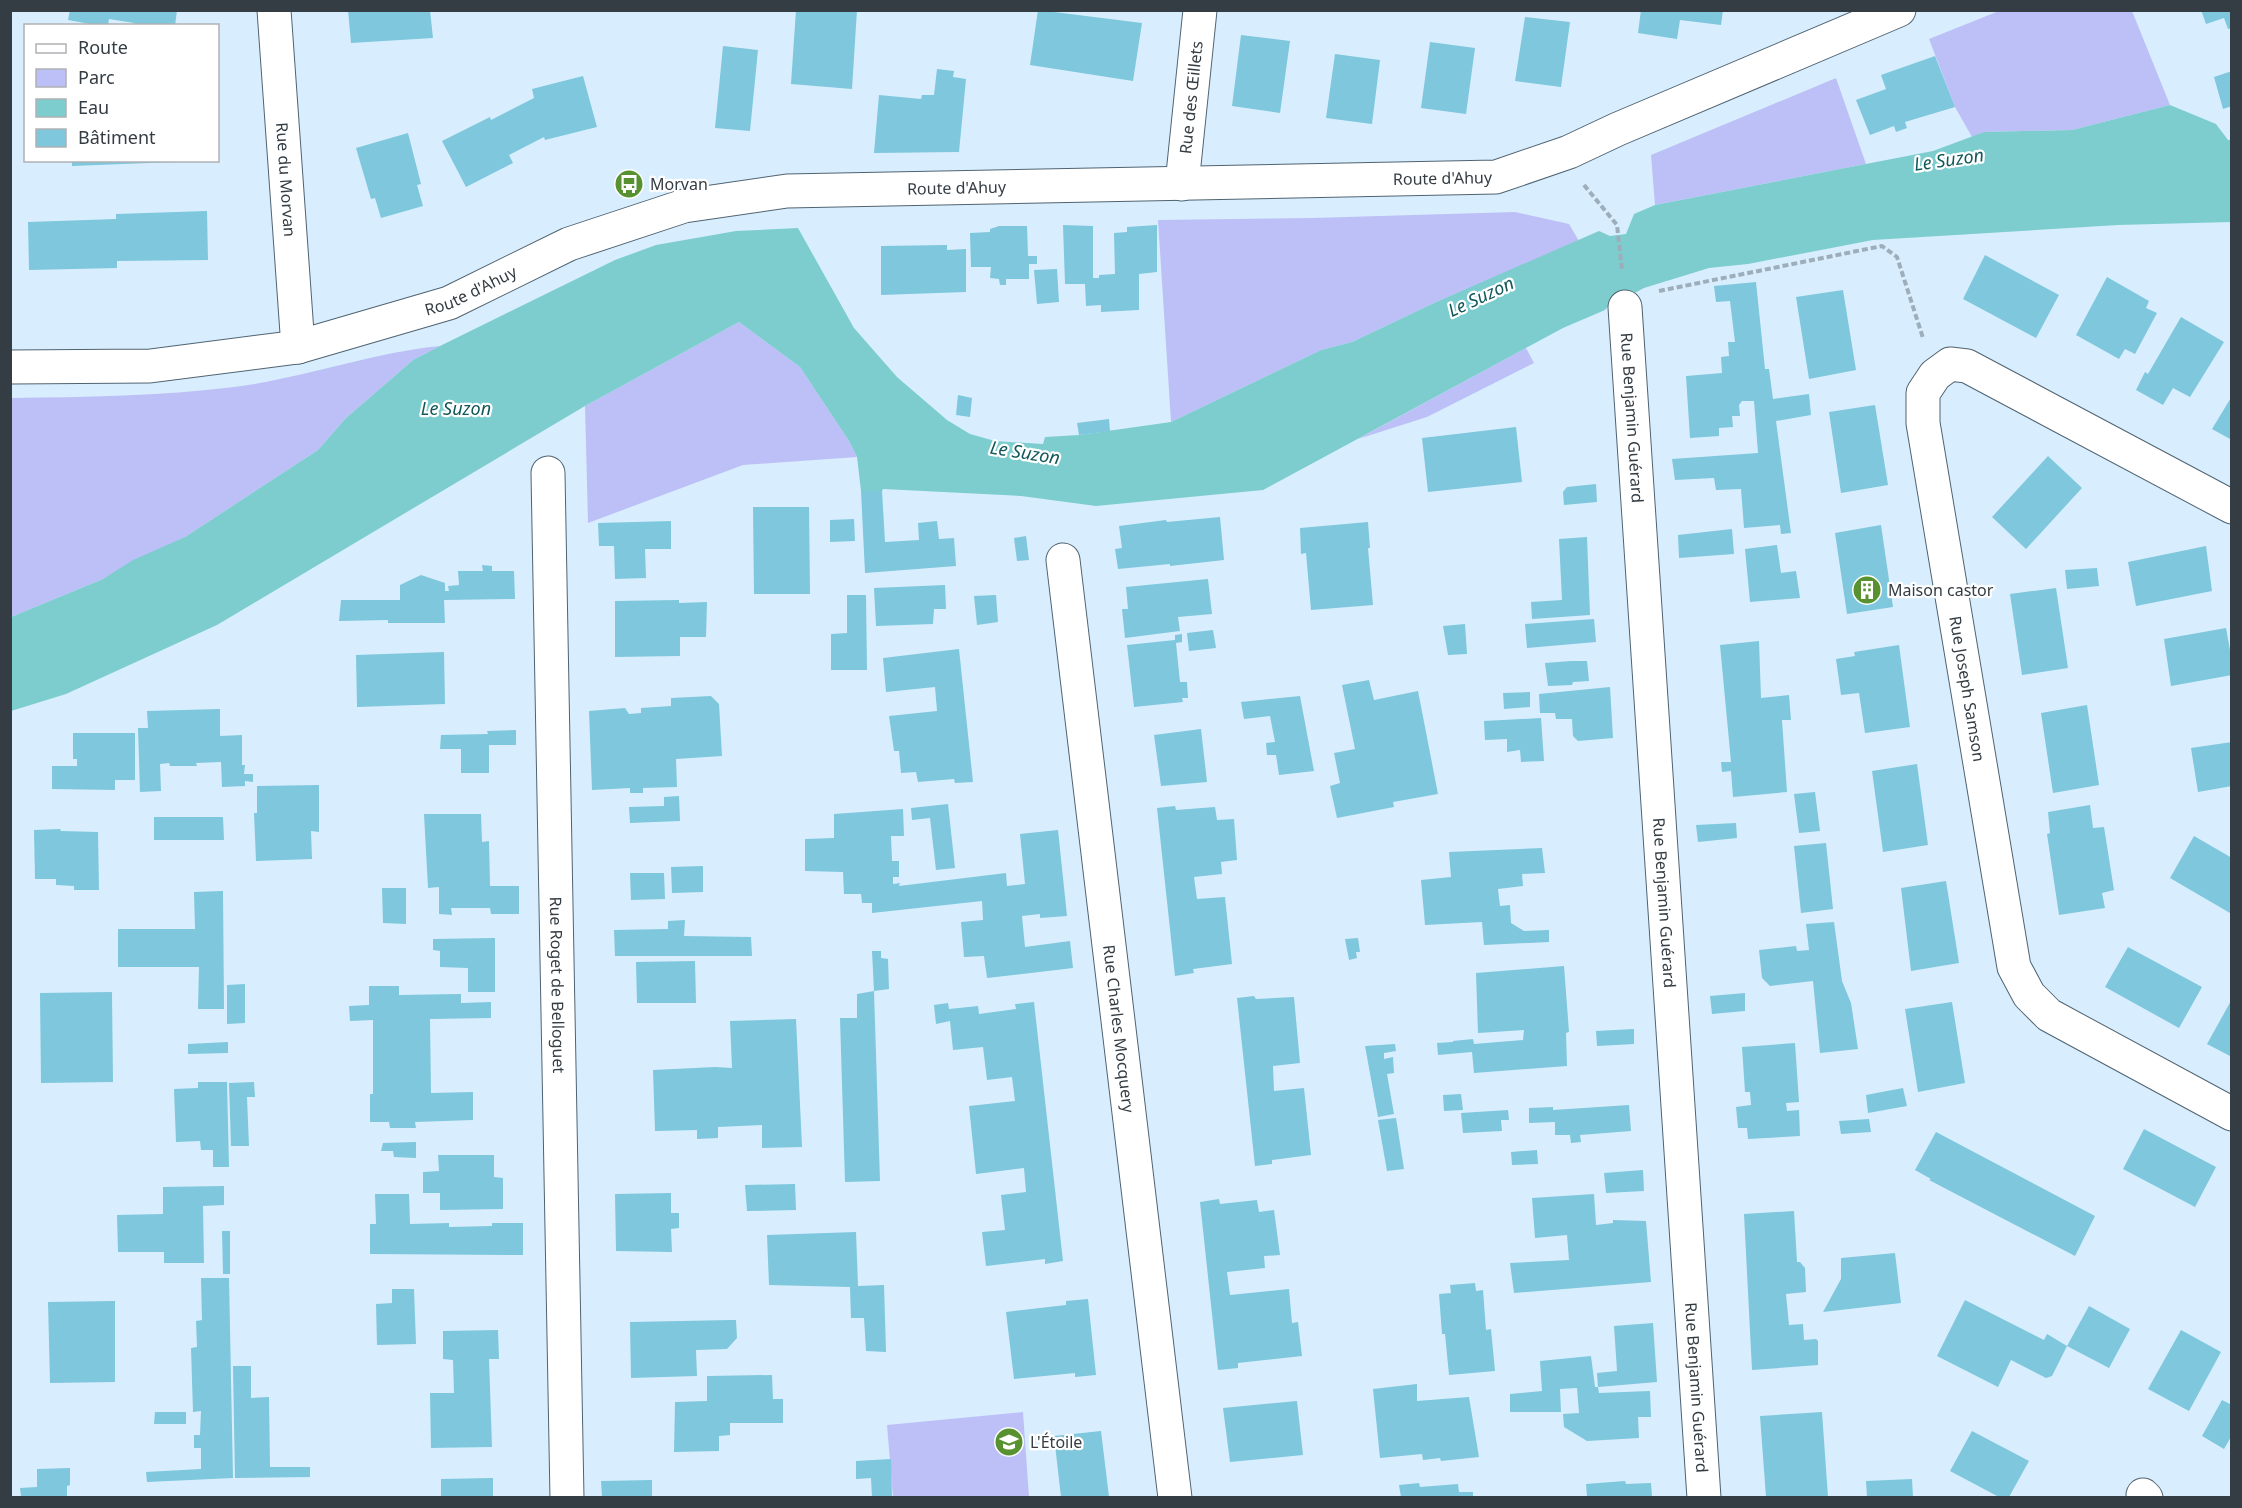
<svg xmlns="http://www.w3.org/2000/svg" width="2242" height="1508" font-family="'Noto Sans',sans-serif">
<rect width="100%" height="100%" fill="#d8eefe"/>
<path fill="#bdc0f7" d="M1999,11h133l38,94 -98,25 -88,2 -12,5 -17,-30 -26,-68z
M1836,78l30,86 -211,41 -4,-50z
M1515,212l54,12 10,17 -145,62 -82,39 -31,8 -150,72 -13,-202 154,-2z
M739,322l61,45 49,74 8,16 -114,8 -155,58 -3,-117z
M440,346l-27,14 -68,59 -27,31 -133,87 -82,42 -92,38v-219c74,-1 149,-2 223,-11 70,-9 136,-34 206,-41z
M1526,348l8,15 -107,54 -69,22z
M1023,1412l6,85h-136l-6,-72z"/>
<path fill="#7dcdcf" d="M2170,105l46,19 12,16h3v82l-113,3 -245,15 -125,24 -39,4 -65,20 -13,7 -16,3 -10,12 -42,18 -300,162 -167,16 -75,-10 -138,-7 -1,2h-21l-4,-34 -8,-16 -49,-74 -61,-45 -154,84 -368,219 -151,69 -55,17v-94l92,-38 30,-19 52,-23 133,-87 27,-31 68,-59 27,-14 175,-86 41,-15 80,-14 62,-3 56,100 43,49 50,43 23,14 25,7 48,3 2,-7 34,-2 92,-13 150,-72 31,-8 82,-39 165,-72 11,5 16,-2 8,-20 21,-9 278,-54 51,-19 88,-2z"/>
<path fill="#7ec7dc" d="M70,10h107l-2,16h-41v-3l-25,-4 -1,7h-7l-33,-6z
M348,10h82l3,28 -82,5z
M796,10h61l-5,79 -61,-5z
M1038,10l104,13 -9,58 -103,-16z
M1641,10h82l-2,15 -41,-5 -3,19 -39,-6z
M2201,10h31v18l-4,1 -4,-11 -18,6z
M1525,17l45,5 -9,65 -46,-6z
M1241,35l49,6 -10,72 -48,-7z
M1430,42l45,6 -9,66 -45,-6z
M723,46l35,4 -8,81 -35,-3z
M1335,54l45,6 -8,64 -46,-6z
M1935,56l20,51 -50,15 2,6 -11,4 -2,-6 -24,9 -14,-35 30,-11 -5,-14z
M937,69l17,2 -1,6 13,2 -7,73 -85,1 5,-58 42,4 1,-4h12z
M2232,71v35l-9,3 -9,-32z
M583,76l14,51 -52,13 -1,-3 -35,18 4,8 -47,24 -24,-46 48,-24 1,3 43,-22 -2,-9z
M408,133l13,51 -4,1 6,21 -42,12 -6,-20 -4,1 -15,-51z
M72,160h103v2l-103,4z
M207,211l1,49 -91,1v7l-88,2 -1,-48 88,-3v-5z
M1063,225l30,1v52h6v-3l16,-1 -1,-41 13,-1v-5l30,-2v47l-18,2v36l-38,2v-7l-15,1 -1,-22h-20z
M999,226h28l1,30h9v8h-8v15h-23v6h-6l-1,-6 -9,-1 1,-11h-20l-1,-34 20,-1v-3z
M947,245v5l19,-1v43l-85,3v-49z
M1985,255l74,40 -23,43 -73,-39z
M1057,269l2,33 -22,2 -3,-34z
M2107,277l42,24 -3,7 11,5 -22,41 -10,-5 -6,10 -43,-24z
M1756,282l9,87h4l4,30 36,-5 2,21 -35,6 15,112 -10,1 -1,-9 -36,3 -3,-39 -25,1 -2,-12 -39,2 -3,-21 86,-6 -4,-52h-12l-3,4 1,11h-8l1,11 -14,1v8l-29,2 -4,-62 36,-3 -1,-16 8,-1 -1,-14h7l-5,-41 -14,1 -2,-16z
M1843,290l13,80 -47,9 -13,-82z
M2181,317l43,25 -34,55 -17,-9 -10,17 -27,-15 9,-18 3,2z
M958,395l14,3 -2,19 -14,-2z
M2232,396v44l-20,-11z
M1875,405l13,80 -47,8 -12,-81z
M1109,419l1,12 -31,4 -2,-12z
M1516,427l6,55 -94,10 -6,-54z
M2048,456l34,32 -56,61 -34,-32z
M1596,484l1,18 -33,3 -1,-13 4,-5z
M861,491h21l3,51 34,-2 -1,-17 19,-2 2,18 15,-1 2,28 -91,7z
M753,507h56l1,87h-56z
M1220,517l4,43 -54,6v-2l-52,5 -3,-20 7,-1 -3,-22 47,-6 1,2z
M854,519l1,22 -25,1v-22z
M671,521v28h-26l1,29 -31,1 -1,-33h-15l-1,-23z
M1368,522l2,26h-2l5,57 -62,5 -5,-57 -5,1 -1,-26z
M1881,525l12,82 -46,7 -12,-81z
M1732,529l2,25 -55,4 -1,-23z
M1026,536l3,24 -12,1 -3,-23z
M1587,537l3,78 -58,4 -1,-17 31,-2 -3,-61z
M1777,545l4,28 15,-2 4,27 -50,4 -5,-53z
M2206,546l6,45 -76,15 -8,-44z
M482,565l10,1v5h22l1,28 -71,1 1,23h-57v-3l-49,1 2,-21h59v-15l21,-10 24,8v8h4l-1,-5 11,-1 -1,-14h25z
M2097,568l2,18 -32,3 -2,-19z
M1208,579l4,35 -34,3 2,14 -55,7 -3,-29h6l-2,-22z
M945,585l1,24h-12l-1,15 -57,2 -2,-38z
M2056,588l12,80 -46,7 -12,-81z
M847,595h19l1,75h-36v-36l16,-1z
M996,595l2,27 -21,3 -3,-29z
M679,600v3l28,-1 -1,35h-26v19l-65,1v-56z
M1594,619l2,23 -69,6 -2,-24z
M1465,624l2,30 -19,1 -5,-29z
M2226,628l6,33v14l-61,11 -7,-47z
M1213,630l3,18 -27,3 -2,-18z
M1182,634v8l-6,1 4,39h7l1,16h-6l1,4 -49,5 -7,-62 48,-5v-5z
M1759,641l2,57 28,-3 2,25h-9l5,72 -54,5 -2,-26 -9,1 -1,-10h10l-11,-117z
M1899,645l11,82 -45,6 -6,-40 -18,2 -5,-36 19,-3 -1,-4z
M959,649l14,133 -18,1 -1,-4 -36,3 -2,-10 -15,1 -2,-22h-5l-5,-35 48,-5 -2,-24 -49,5 -3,-34z
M444,652l1,52 -88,3 -1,-52z
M1571,661h16l2,20 -16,1 -1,3 -24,1 -3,-23z
M1369,680l5,20 44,-9 20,103 -45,8 1,5 -57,11 -7,-32 10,-3 -6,-30 21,-4 -13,-64z
M1610,687l3,51 -35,3 -5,-5 -1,-17h-16l-1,-6h-15l-1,-19z
M1530,692v15l-26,2 -1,-16z
M711,696l8,8 3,52 -46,3 1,28 -34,1v5h-13v-5l-38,2 -3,-79 36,-3 4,6 12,-1v-5l30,-2v-8z
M1300,696l14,75 -35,4 -3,-20h-9l-1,-12 9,-1 -5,-26 -26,3 -3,-17z
M2087,705l12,80 -46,8 -12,-80z
M220,709v27l22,-1v30h3l-1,9h9v8l-8,-1v5l-23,1 -1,-25 -25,1 1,3h-27l-1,-3 -9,1 1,27 -21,1 -2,-64h10l-1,-17z
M1541,718l3,43 -23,1 -1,-12 -13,2v-13l-22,1 -1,-19z
M1201,729l6,53 -46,4 -7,-51z
M516,730v15h-27v28h-28v-24h-21l1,-14 47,-1 -1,-3z
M73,733h62v47h-20v10l-63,-1v-23h25v-7h-4z
M2232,742v44l-34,6 -7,-44z
M1917,764l11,81 -45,7 -11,-81z
M319,785v47l-8,-1 1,28 -56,2 -2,-48h3v-27z
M1815,792l5,39 -21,2 -5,-39z
M679,796l1,25 -50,2 -1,-16 35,-1v-9z
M948,804l7,64 -19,2 -6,-52 -18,2 -1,-12z
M2090,805l3,23 11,-1 10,63 -12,3 3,15 -46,7 -12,-81 3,-1 -2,-21z
M1175,806l1,4 39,-3 2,13 17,-1 3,41 -16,2 1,12 -28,3 3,22 28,-2 7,67 -39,5 1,4 -19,3 -18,-168z
M903,809l1,27h-13l1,25h7v16h-6v7l7,-1 -1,3 107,-13 1,13 18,-2 -5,-50 38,-4 9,86 -27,2v-4l-18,2 3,31 45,-6 3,27 -86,10 -3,-22 -20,1 -3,-35 22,-2 -1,-19 -110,12v-10h-10l-1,-9h-17l-1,-22 -38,-1v-32l29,-1v-24z
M424,814h57l1,28 7,-1 1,45h29v28h-28l-1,-6h-39l1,7 -13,-1v-27l-11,1z
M154,817h69l1,23h-70z
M1736,823l1,15 -39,4 -2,-17z
M60,829l1,2 37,1 1,58h-25v-4l-18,-1v-6h-21l-1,-49z
M2194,836l38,22 -2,55 -60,-35z
M1826,843l7,66 -32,4 -7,-67z
M1542,848l3,25 -23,1 1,12 -25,3 2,17 10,-1 1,18 13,8 25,-1v12l-65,3 -2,-23 -57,3 -4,-45 30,-3 -2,-25z
M703,866v26l-31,1 -1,-26z
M630,873h34l1,26 -34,1z
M1946,881l13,82 -48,8 -10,-83z
M382,888h24v36l-23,-1z
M223,891l1,118h-26l1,-42h-81v-38h77l-1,-37z
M685,920l-1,16 67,1 1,19h-137l-1,-26 54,-1v-8z
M1834,922l8,59 9,22 7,46 -38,4 -7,-72 -43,5 -8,-8 -3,-28 37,-4 1,5 12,-1 -3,-26z
M495,938v54h-27v-24l-28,-1v-16l-7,-1v-11z
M1358,938l2,14h-4l1,6 -8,2 -4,-21z
M2128,947l74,40 -23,41 -74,-41z
M872,951h9v7l7,1 1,30 -15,2z
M695,961l1,42h-59l-1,-41z
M1564,966l5,66 -3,1 1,33 -93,7 -2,-21 -34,3 -1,-12 16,-1v-1l20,-2 1,5 49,-4 1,-10 -46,3 -2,-60z
M245,984v39l-18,1v-39z
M369,986h30v9l62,-1v9l30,-1v16l-61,1 1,74 42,-1v28l-58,2 1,6h-26l-1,-6h-19v-28h3v-74l-23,1 -1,-15 20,-1z
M874,991l6,190 -35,1 -5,-164h17v-24z
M112,992l1,90 -72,1 -1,-90z
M1745,993v18l-33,3 -2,-18z
M1254,996l2,3 38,-2 6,66 -27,3 1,25 30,-3 7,67 -39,5v4l-17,2 -18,-168z
M2232,999v58l-25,-13z
M1034,1002l29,259 -18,3v-5l-59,7 -4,-34 23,-2 -4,-35 25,-3 -2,-24 -48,6 -7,-68 46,-5 -3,-24 -25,3 -4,-33 -30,3 -3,-29 -14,3 -2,-19 14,-2 1,6 29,-3 1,8 37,-5 -1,-5z
M1952,1002l13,81 -47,9 -13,-83z
M796,1019l6,128 -40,1v-23l-44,2v11l-21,1v-9l-42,1 -2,-61 62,-3 17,1 -2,-47z
M1634,1029v15l-37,2 -1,-15z
M228,1042v11l-40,1v-10z
M1795,1043l4,59 -13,1 1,8 12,-1 1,26 -52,3 -1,-11h-9l-2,-21 15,-2 -1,-13h-5l-3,-45z
M1395,1044l1,7 -12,2v6l9,-2 1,16 -7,1 7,40 -16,3 -13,-71z
M198,1082h29l2,85h-16v-17h-12l-1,-9 -24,1 -2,-53 24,-1z
M254,1082l1,15h-8l2,49h-18l-2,-63z
M1903,1088l4,18 -39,7 -2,-18z
M1461,1094l2,16 -19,1 -1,-16z
M1629,1105l2,26 -51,4 1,7 -10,1 -1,-8h-15v-13l-26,1v-15l24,-1v3z
M1508,1110l1,10h-8l1,11 -39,2 -2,-20z
M1396,1118l8,51 -17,2 -9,-51z
M1869,1119l2,13 -30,2 -2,-13z
M2144,1129l72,38 -21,40 -72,-38z
M1936,1132l159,84 -20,40 -146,-76 2,-1 -16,-9z
M416,1142v16l-22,-1 -1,-6h-12l2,-8z
M1537,1150l1,14 -26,1 -1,-13z
M438,1155h56v22l9,1v31l-63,1v-17h-17v-21l16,-1z
M1643,1170l1,21 -38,2 -2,-20z
M795,1184l1,26 -49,1 -2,-26z
M224,1186v19l-21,1 1,57h-40v-11h-46l-1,-37 46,-1v-27z
M671,1193v20h8v15l-8,1 1,23 -56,-1 -1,-57z
M375,1194h34l1,30 39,-1v4l43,-1v-3h31v32l-153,-1v-30h6z
M1594,1194l2,31 17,-2v-3l33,1 5,61 -137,11 -4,-30 59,-3 -2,-25 -32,3 -3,-40z
M1219,1199l1,5 37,-4 2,12 15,-2 6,45 -16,1 1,12 -38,4 3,23 59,-6 3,34 6,-1 4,34 -64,7v5l-20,2 -18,-168z
M1794,1211l3,51h3l5,6 1,24 -20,2 3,31 14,-1 1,16 12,-1 2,2v24l-66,5 -8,-156z
M222,1231h8v43h-7z
M856,1232l2,54 26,-1 2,67 -20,-1 -2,-33h-13l-1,-31 -81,-2 -2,-50z
M1895,1253l6,50 -78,9 18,-33v-21z
M201,1278h28l4,200 -86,4 -1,-10 55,-3v-21h-7v-13h6l1,-24 -8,1 -2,-64 6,-1 -1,-26 6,-1z
M1475,1283l1,8 7,-1 3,40 5,-1 4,42 -46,4 -4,-41h-3l-3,-40 12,-1 -1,-8z
M392,1289h22l2,55 -39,1 -1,-41 16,-1z
M1088,1299l8,76 -21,2v-4l-61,6 -8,-67 60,-7v-4z
M1965,1300l79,40 3,-6 20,12 22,-40 41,23 -21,39 -42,-22 -15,30 -6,2 -35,-18 -13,27 -61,-31z
M115,1301v81l-65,1 -2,-81z
M731,1320h5l1,18 -10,11 -31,1 1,26 -66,2 -1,-56z
M1653,1323l4,59 -59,5 -1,-14 20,-2 -3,-45z
M498,1330l1,29h-10l3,88 -61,1 -1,-55h24l-1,-33 -10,-1v-28z
M2181,1330l40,22 -32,59 -41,-22z
M1591,1356l4,31h3l1,6 51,-2 1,26h-13l1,21 -52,3 -23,-14 -1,-13 16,-1 -2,-25 -17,1 1,23h-51v-18l32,-3 -2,-30z
M233,1366h18v32l18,-1 1,70h40v10l-75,1z
M772,1375l1,24h10v24h-53v12l-11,1v15l-45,1 1,-50 32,-1v-25z
M1417,1384v17l52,-4 10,60 -38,4 -1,-3 -17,2 -1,-6 -42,4 -7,-69z
M2222,1400l10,5v30l-8,14 -22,-13z
M1297,1401l6,54 -73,7 -7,-54z
M155,1412h31v12h-32z
M1822,1412l6,85h-62l-6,-81z
M1101,1431l8,66h-48l-7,-61z
M1972,1431l57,30 -20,36h-10l-49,-26z
M891,1459l1,38h-20l-1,-19 -15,1v-18z
M70,1468v17l-3,1v11h-46l-1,-9 17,-1v-18z
M493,1478v19h-52v-18z
M1912,1479l1,18h-46l-1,-16z
M652,1480v17h-50l-1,-16z
M1625,1481l1,3 25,-1 1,14h-65l-1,-13z
M1419,1483l1,4 38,-3 1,8h14v5h-72l-2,-12z"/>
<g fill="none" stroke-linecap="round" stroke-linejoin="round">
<g stroke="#506371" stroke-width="35">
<g id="minor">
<path id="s1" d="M274,10l24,337"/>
<path id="s2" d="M1182,184l18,-174"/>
<path id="s3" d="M1625,307l79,1191"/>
<path id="s4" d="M548,473l19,1025"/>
<path id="s5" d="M2232,507l-265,-141 -17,-2 -15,11 -12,18v30l91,544 15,28 20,20 183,99"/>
<path id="s6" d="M1063,560l112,938"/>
<path d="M2143,1495l3,3"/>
</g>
</g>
<g stroke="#506371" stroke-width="35">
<g id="major">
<path id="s7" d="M10,367l140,-1 148,-19 151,-44 120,-59 115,-38 103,-15 709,-14 73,-25 49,-23 281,-119"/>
</g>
</g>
<path stroke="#9daeba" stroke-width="4" stroke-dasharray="6 3" stroke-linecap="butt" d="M1584,185l33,40 5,45
M1659,291l223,-45 15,11 26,81"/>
<use href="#minor" stroke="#fff" stroke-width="33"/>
<use href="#major" stroke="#fff" stroke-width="33"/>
</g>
<defs>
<g id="bus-disc" transform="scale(1.5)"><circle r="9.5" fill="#579130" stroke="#fff"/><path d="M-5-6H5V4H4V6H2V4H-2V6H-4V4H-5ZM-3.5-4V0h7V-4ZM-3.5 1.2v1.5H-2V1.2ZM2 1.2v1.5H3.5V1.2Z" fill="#fff"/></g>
<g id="building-disc" transform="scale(1.5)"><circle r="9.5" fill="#579130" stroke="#fff"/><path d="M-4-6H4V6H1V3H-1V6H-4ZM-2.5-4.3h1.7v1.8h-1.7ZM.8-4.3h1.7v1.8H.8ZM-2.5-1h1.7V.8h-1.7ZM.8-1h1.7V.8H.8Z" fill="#fff"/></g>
<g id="school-disc" transform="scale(1.5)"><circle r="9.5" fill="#579130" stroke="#fff"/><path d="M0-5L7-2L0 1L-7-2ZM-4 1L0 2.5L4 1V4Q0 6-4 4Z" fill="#fff"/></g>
</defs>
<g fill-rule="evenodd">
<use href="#bus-disc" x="629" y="184"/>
<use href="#building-disc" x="1867" y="590"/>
<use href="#school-disc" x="1009" y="1442"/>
</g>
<g text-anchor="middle" stroke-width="4.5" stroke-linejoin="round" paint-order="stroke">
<g font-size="16" fill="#343d43" stroke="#fff">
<text dy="6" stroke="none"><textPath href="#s2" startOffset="87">Rue des Œillets</textPath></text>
<text dy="6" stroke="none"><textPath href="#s7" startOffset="1461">Route d'Ahuy</textPath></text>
<text dy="6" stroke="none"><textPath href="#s1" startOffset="170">Rue du Morvan</textPath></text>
<text dy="6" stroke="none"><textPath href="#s7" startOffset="975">Route d'Ahuy</textPath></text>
<text dy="6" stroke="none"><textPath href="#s7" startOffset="471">Route d'Ahuy</textPath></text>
<text dy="6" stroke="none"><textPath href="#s3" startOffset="111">Rue Benjamin Guérard</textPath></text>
<text dy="6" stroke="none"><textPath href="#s5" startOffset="657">Rue Joseph Samson</textPath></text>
<text dy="6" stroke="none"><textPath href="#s3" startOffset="597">Rue Benjamin Guérard</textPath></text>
<text dy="6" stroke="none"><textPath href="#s4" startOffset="512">Rue Roget de Belloguet</textPath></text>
<text dy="6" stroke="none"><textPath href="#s6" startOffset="472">Rue Charles Mocquery</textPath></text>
<text dy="6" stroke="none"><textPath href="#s3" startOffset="1083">Rue Benjamin Guérard</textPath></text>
</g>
<g font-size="16" fill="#343d43" stroke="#fff" text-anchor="start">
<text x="650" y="190">Morvan</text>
<text x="1888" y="596">Maison castor</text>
<text x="1030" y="1448">L'Étoile</text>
</g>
<g font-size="18" font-style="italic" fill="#12585a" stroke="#fff">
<text transform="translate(1949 160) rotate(-8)" y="6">Le Suzon</text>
<text transform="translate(1481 297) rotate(-25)" y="6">Le Suzon</text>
<text x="456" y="415">Le Suzon</text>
<text transform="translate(1025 453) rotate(9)" y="6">Le Suzon</text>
</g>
</g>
<rect width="2242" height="1508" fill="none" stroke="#343d43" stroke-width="24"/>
<rect x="24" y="24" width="195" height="138" fill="#ffffff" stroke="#aeb1b4" stroke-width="1.5"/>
<rect x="36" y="44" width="30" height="9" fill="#ffffff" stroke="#aeb1b4" stroke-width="1.5"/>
<text x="78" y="54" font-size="18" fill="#343d43">Route</text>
<rect x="36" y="69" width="30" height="18" fill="#bdc0f7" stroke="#aeb1b4" stroke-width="1.5"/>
<text x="78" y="84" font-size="18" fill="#343d43">Parc</text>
<rect x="36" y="99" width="30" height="18" fill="#7dcdcf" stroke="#aeb1b4" stroke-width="1.5"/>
<text x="78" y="114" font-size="18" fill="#343d43">Eau</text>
<rect x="36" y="129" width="30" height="18" fill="#7ec7dc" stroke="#aeb1b4" stroke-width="1.5"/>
<text x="78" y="144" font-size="18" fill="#343d43">Bâtiment</text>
</svg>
